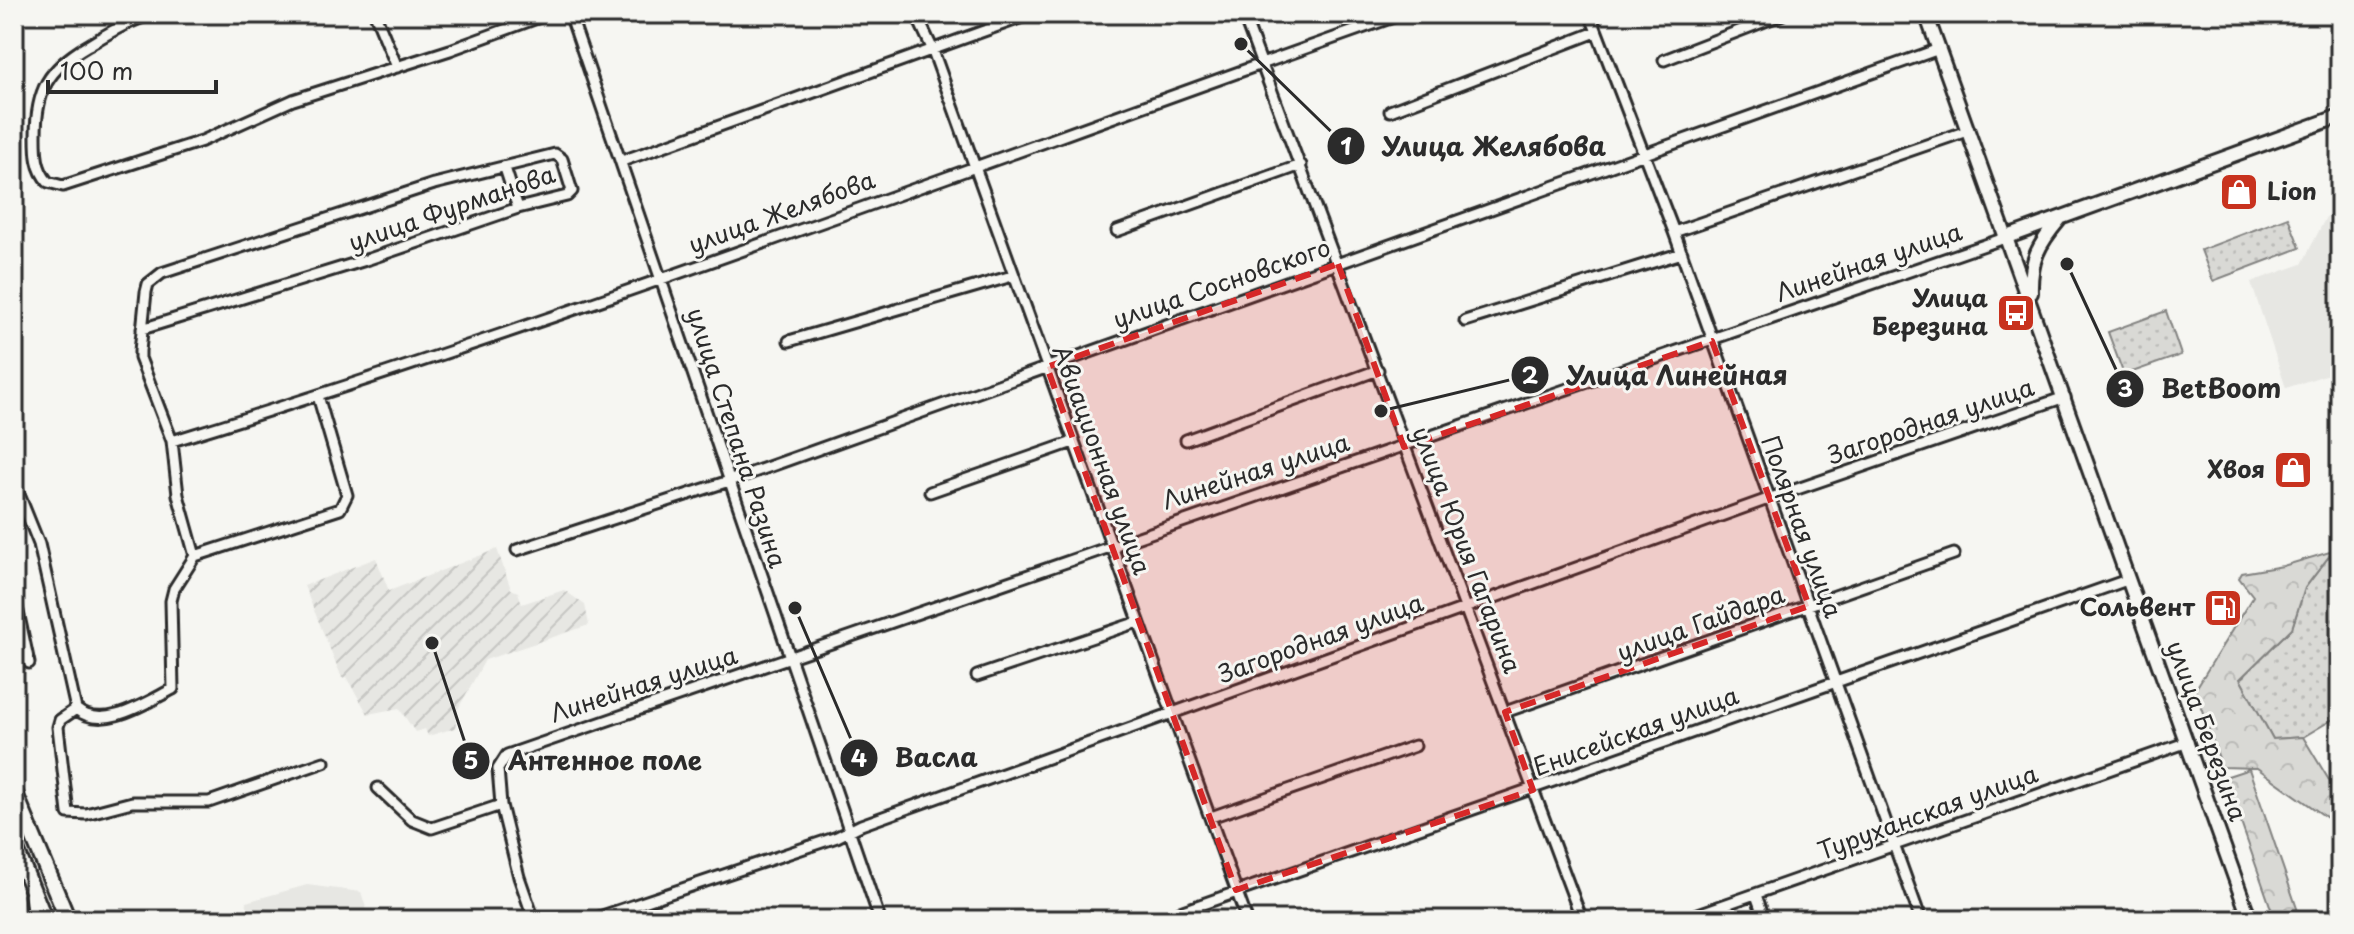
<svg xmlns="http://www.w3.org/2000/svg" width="2354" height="934" font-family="'Playpen Sans',sans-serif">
<defs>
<pattern id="industrial-furrows" width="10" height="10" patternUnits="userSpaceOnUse" patternTransform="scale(2)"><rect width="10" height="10" fill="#e7e7e3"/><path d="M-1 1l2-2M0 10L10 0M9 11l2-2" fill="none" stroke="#c6c6c3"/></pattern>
<pattern id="grass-dots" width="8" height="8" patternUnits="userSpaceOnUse" patternTransform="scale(2)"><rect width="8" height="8" fill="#d9d9d5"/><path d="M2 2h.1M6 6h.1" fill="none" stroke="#babab7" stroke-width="1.8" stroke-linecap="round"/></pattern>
<pattern id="forest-crowns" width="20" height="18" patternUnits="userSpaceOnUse" patternTransform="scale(2)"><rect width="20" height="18" fill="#d9d9d5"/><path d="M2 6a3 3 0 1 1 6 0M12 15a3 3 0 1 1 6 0" fill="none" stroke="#babab7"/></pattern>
</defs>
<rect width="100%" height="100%" fill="#f6f6f2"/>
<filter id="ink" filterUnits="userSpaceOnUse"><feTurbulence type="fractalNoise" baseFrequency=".0125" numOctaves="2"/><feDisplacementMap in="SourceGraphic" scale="16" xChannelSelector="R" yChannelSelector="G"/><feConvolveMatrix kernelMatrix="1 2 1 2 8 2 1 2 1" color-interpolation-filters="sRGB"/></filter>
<g filter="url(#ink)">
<path fill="#e7e7e3" d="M2340,212v158l-54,18 -35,-106 51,-18 24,-47z
M307,885l54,7 9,28h-118l-6,-18z"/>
<path fill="url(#industrial-furrows)" d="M497,549l14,40 7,3 4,12 42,-14 21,15 4,20 -104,35 -27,49 -3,19 -27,8 -3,-7 -10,3 -16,-24 -31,6 -22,-37 -4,1 -38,-92 72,-28 13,33z"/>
<path fill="url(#grass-dots)" stroke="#828280" stroke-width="2" d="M2288,217l12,31 -87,33 -12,-31z
M2166,311l15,44 -57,20 -16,-43z
M2340,548v167l-37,22 -30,2 -33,-60 52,-51 13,-40 28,-37z"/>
<path fill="url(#forest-crowns)" stroke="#828280" stroke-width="2" d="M2333,551l-28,37 -13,40 -52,51 33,60 30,-2 29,48 8,-3v45l-83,-59 -35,-1 -27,-77 58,-94 -14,-18 3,-5 41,-7z
M2249,769l52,151h-26l-50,-143z"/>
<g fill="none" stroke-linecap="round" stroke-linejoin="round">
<g stroke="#2b2b2b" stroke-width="15">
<path id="minor" d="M153,14c-25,7 -44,19 -66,32 -39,23 -51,44 -51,90 0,17 0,33 12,46l15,4 139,-45 91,-41 157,-50 98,-36
M375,14l22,53
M570,14l310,906
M916,14l16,34 315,872
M1243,14l339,906
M1590,14l84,218 247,688
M1664,60l119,-46
M1390,111l206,-79
M622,161l409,-147
M505,168l13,40
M1117,231l184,-66
M1674,232l293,-101
M1465,321l217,-68
M789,341l223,-65
M1186,440l192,-70
M172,441c415,-127 821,-283 1230,-427
M14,482l25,62 37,165c27,23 71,-7 97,-20l-2,-88 3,-12 21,-33 -17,-61 -6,-54 -32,-83v-7l6,-59 2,-8 14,-11 272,-89 121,-30 7,5 10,32 -5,5 -49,12 -149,51 -227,70
M930,492l143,-50
M517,550l212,-69 1210,-432
M195,556l145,-47 7,-14 -29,-99
M14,593l15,70
M977,676l161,-54
M76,709l-16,11 -2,7 10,86 18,1 46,-12h77l115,-40
M1505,712l449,-158
M378,788l34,32 20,8 69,-23 18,72 15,43
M501,805l-3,-36 9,-14 1498,-517
M1211,817l204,-71
M30,895l3,25
M1756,895l9,25
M590,920l247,-83 24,-12 907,-326 297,-102
M1157,920l970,-340
M1681,920l507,-178"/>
</g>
<g stroke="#2b2b2b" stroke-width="18">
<path id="tertiary" d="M1926,14l324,906
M2005,238l335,-122
M2031,293c-1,-33 7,-48 28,-73"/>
</g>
<g stroke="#2b2b2b" stroke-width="20">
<path id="primary" d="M14,791l54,129
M14,845l31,75"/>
</g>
<use href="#minor" stroke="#f6f6f2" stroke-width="9"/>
<use href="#tertiary" stroke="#f6f6f2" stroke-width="12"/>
<use href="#primary" stroke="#f6f6f2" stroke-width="14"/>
</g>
</g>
<path fill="#d62828" fill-opacity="0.2" stroke="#d62828" stroke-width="6" stroke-dasharray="16 10" stroke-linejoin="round" d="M1338,264l66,183 308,-106 97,265 -304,106 28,78 -297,100 -189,-523z"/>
<defs>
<g id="shop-square" transform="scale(2)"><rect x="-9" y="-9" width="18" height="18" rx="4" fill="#c8321e" stroke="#f6f6f2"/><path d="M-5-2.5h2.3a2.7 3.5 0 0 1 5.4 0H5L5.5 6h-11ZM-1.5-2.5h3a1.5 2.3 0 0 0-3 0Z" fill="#fff"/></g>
<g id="bus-square" transform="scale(2)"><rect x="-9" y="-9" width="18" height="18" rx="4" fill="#c8321e" stroke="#f6f6f2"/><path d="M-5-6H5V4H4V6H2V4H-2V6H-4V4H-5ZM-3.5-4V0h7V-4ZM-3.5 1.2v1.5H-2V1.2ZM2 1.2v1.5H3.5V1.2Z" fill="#fff"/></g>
<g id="fuel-square" transform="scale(2)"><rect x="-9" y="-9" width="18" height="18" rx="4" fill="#c8321e" stroke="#f6f6f2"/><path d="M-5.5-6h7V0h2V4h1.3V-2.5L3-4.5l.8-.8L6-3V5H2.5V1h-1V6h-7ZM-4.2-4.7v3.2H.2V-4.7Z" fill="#fff"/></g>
</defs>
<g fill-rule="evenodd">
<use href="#shop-square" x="2239" y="192"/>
<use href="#bus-square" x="2016" y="313"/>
<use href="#shop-square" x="2293" y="470"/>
<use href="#fuel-square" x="2223" y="608"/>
</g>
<g text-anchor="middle" stroke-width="6" stroke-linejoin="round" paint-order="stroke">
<g font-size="24" font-weight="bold" fill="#2b2b2b" stroke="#f6f6f2" text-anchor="end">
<text x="2267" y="200" text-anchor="start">Lion</text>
<text x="1988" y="307">Улица<tspan x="1988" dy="28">Березина</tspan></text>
<text x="2265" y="478">Хвоя</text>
<text x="2195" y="616">Сольвент</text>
</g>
<g font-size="24" fill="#2b2b2b" stroke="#f6f6f2">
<text transform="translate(452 209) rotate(-19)" y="8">улица Фурманова</text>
<text transform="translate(782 213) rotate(-20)" y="8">улица Желябова</text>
<text transform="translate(1869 263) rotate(-19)" y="8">Линейная улица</text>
<text transform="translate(1222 284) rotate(-19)" y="8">улица Сосновского</text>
<text transform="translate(1931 422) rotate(-19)" y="8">Загородная улица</text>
<text transform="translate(736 438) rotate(72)" y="8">улица Степана Разина</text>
<text transform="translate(1101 460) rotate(70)" y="8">Авиационная улица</text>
<text transform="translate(1256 472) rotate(-18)" y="8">Линейная улица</text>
<text transform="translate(1801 527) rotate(70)" y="8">Полярная улица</text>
<text transform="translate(1466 550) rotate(69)" y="8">улица Юрия Гагарина</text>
<text transform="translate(1701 624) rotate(-20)" y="8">улица Гайдара</text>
<text transform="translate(1321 639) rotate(-20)" y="8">Загородная улица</text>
<text transform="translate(644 685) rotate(-18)" y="8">Линейная улица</text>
<text transform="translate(2206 731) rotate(70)" y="8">улица Березина</text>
<text transform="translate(1636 732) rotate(-20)" y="8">Енисейская улица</text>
<text transform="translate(1928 813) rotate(-20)" y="8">Туруханская улица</text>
</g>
</g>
<path fill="none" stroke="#2b2b2b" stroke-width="3" d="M1241 44L1346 146M1381 411L1530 375M2067 264L2125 389M795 608L859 758M432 643L471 761"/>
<g fill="#2b2b2b" stroke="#f6f6f2" stroke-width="3">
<circle cx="1241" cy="44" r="8"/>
<circle cx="1381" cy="411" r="8"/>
<circle cx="2067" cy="264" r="8"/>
<circle cx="795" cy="608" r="8"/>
<circle cx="432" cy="643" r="8"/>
<circle cx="1346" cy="146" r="20"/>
<circle cx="1530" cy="375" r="20"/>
<circle cx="2125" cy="389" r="20"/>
<circle cx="859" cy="758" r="20"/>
<circle cx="471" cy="761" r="20"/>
</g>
<g font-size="24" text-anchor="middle" font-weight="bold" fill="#fff">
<text x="1346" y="155">1</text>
<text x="1530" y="384">2</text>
<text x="2125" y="397">3</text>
<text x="859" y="767">4</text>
<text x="471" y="769">5</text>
</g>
<g font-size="26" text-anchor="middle" font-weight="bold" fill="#2b2b2b" stroke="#f6f6f2" stroke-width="6" stroke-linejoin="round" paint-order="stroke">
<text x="1494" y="156">Улица Желябова</text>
<text x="1677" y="385">Улица Линейная</text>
<text x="2221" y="398">BetBoom</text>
<text x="936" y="767">Васла</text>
<text x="605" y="770">Антенное поле</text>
</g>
<rect width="2354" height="934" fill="none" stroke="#f6f6f2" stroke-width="48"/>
<rect x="24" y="24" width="2306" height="886" fill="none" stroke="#2b2b2b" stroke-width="3" filter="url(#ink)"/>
<path d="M48 80v12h168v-12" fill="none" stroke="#2b2b2b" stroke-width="4"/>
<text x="60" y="80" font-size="24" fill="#2b2b2b" stroke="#f6f6f2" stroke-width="6" paint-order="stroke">100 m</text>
</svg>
